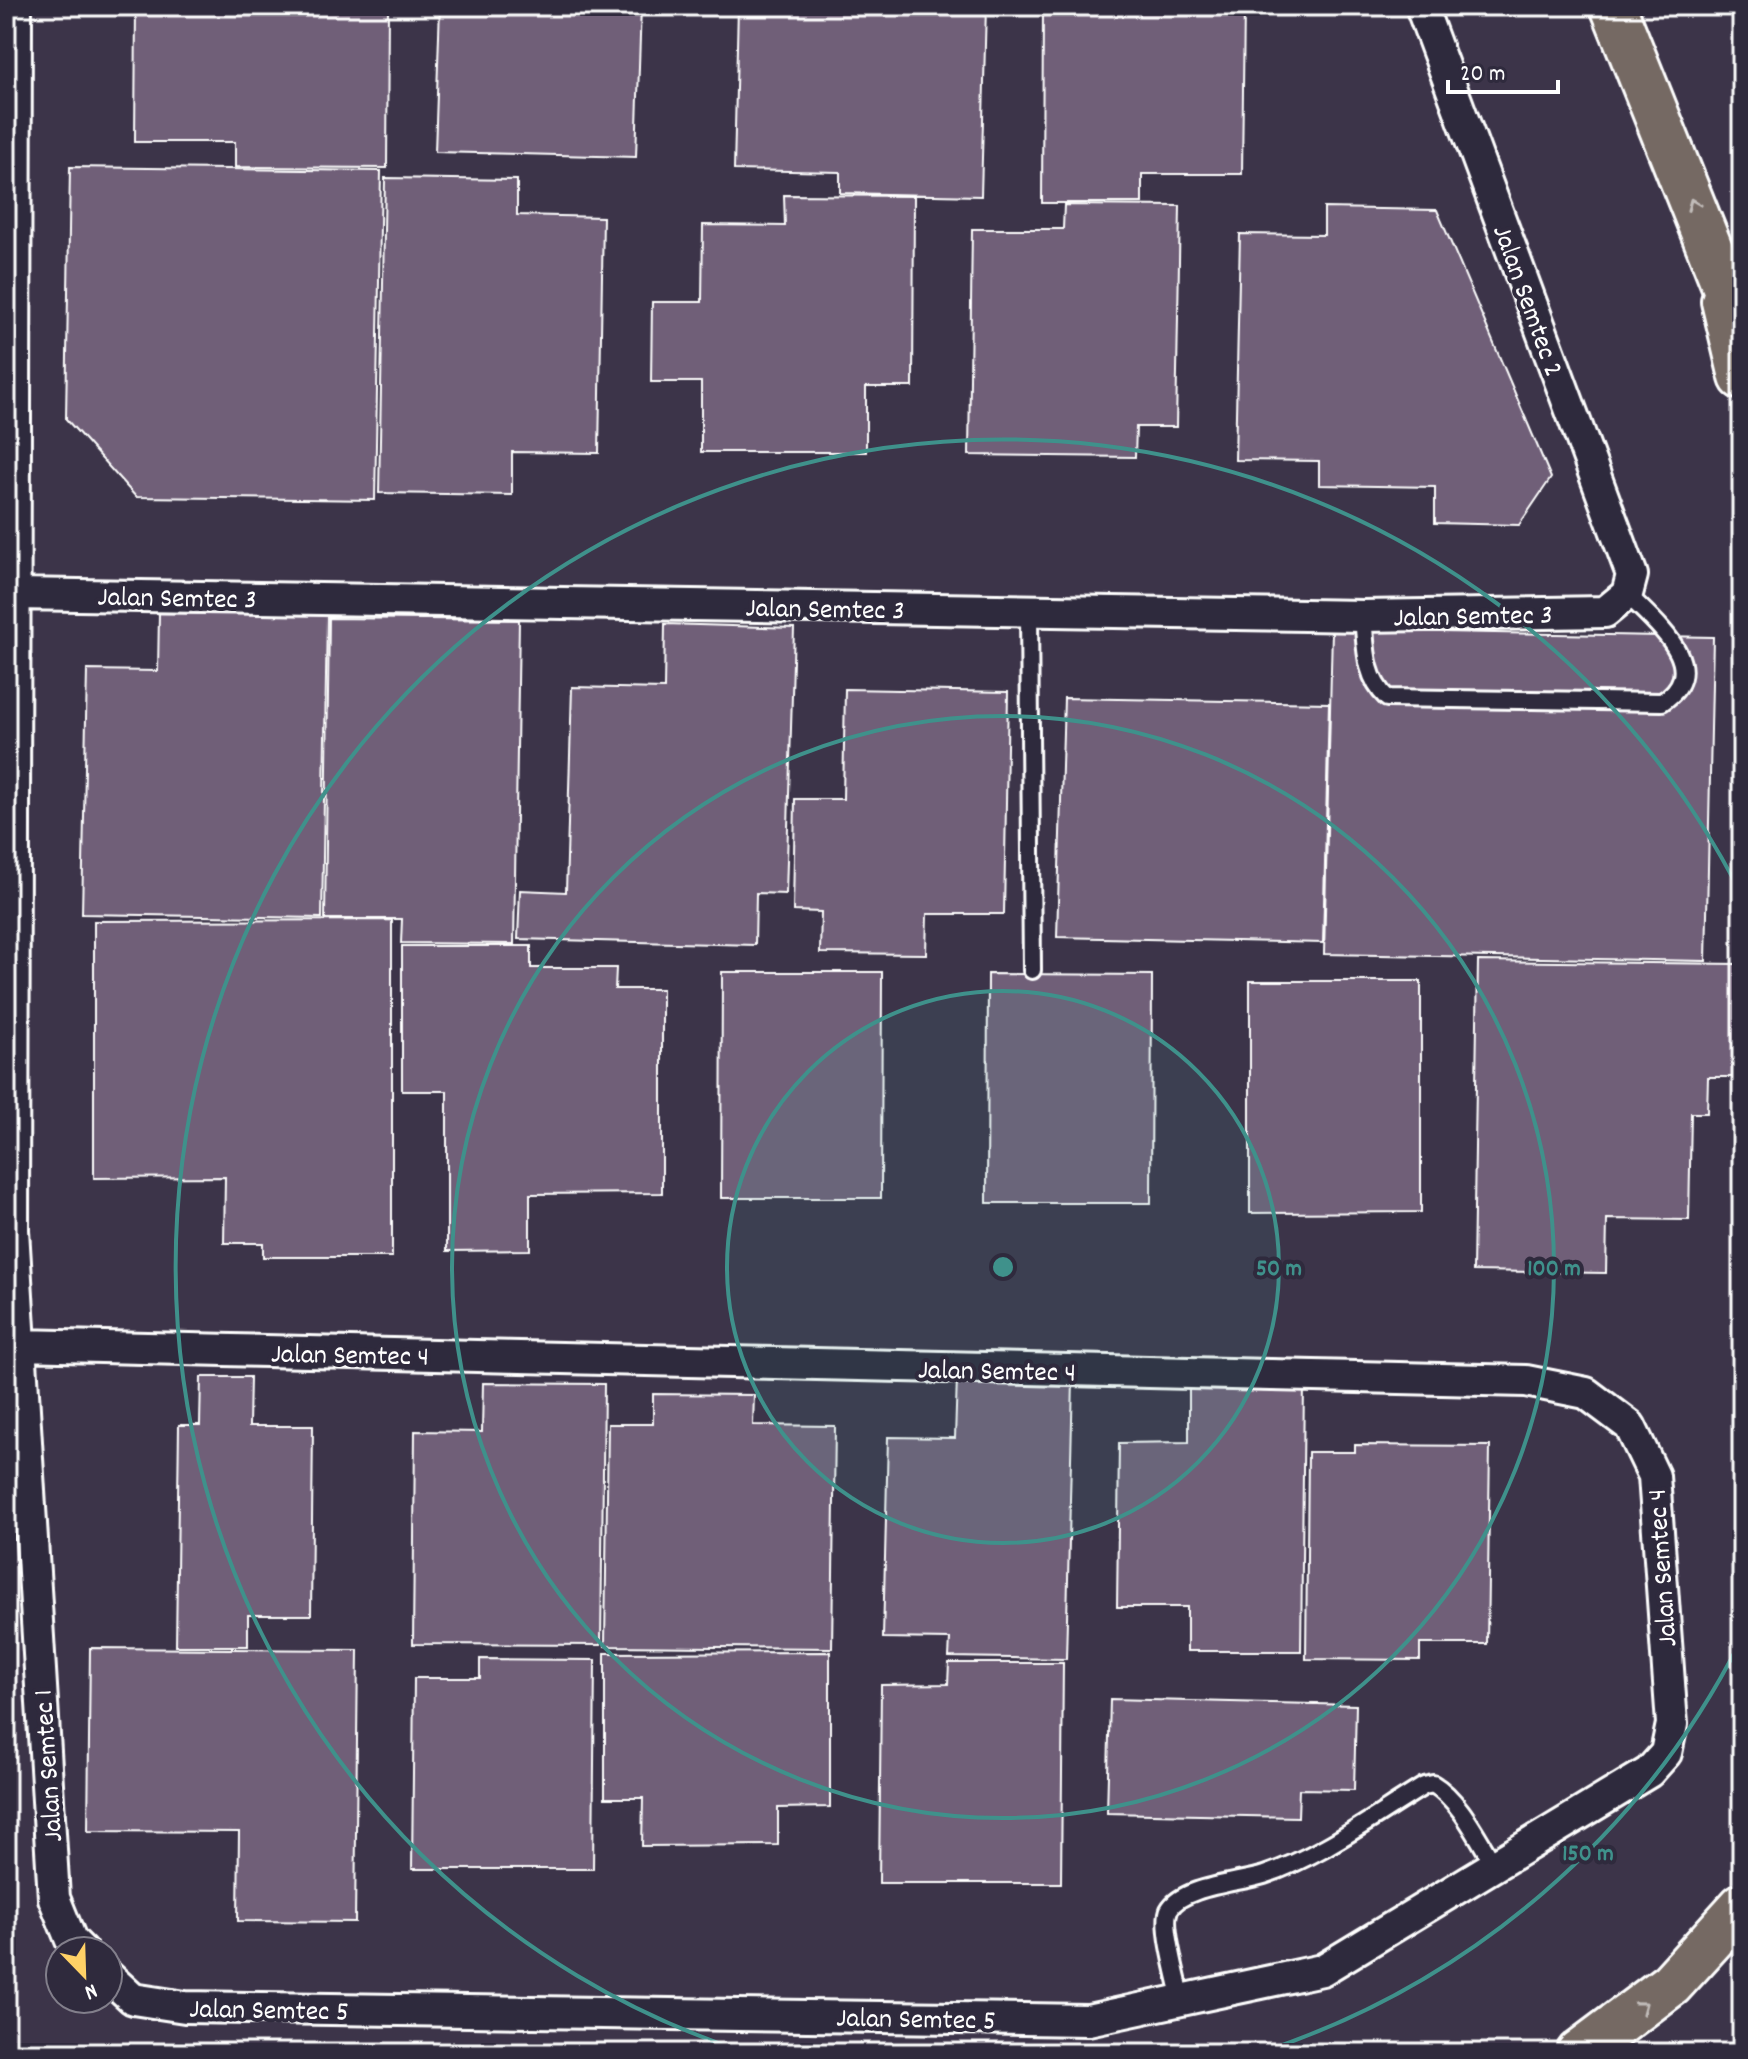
<svg xmlns="http://www.w3.org/2000/svg" width="1748" height="2059" font-family="Dekko,sans-serif">
<rect width="100%" height="100%" fill="#3c3449"/>
<filter id="ink" filterUnits="userSpaceOnUse"><feTurbulence type="fractalNoise" baseFrequency=".0125" numOctaves="2"/><feDisplacementMap in="SourceGraphic" scale="16" xChannelSelector="R" yChannelSelector="G"/><feConvolveMatrix kernelMatrix="1 2 1 2 8 2 1 2 1" color-interpolation-filters="sRGB"/></filter>
<g filter="url(#ink)">
<path fill="#6f5e78" stroke="#fff" stroke-width="2" d="M136,6h252l-1,162 -152,-1v-25h-100z
M440,6h201l-5,151 -201,-5z
M738,6h248l-5,190 -141,-3v-21l-106,-2z
M1043,6h201l-2,168h-100v29h-100z
M70,167l311,4 -6,329 -239,-3 -70,-78z
M385,178l132,2v35l86,2 -4,236 -87,-1v43l-133,-2z
M784,195l130,1 -1,191h-47v65h-165v-70h-50l1,-80h50l1,-77 82,1z
M1064,205l116,1 -4,221h-40l-1,30 -166,-2 3,-226h91z
M1324,208l113,2 114,268 -32,47 -84,-2v-36l-116,-2v-24l-84,-1 5,-226 84,1z
M159,613l168,2 -5,303 -240,-4 5,-244 71,1z
M329,618l190,2 -5,324 -113,-1 1,-24h-77z
M665,624l129,4 -8,266 -30,-1 -1,52 -237,-6 2,-49 46,2 6,-205 92,2z
M1332,630l381,7 -7,324 -382,-7z
M845,689l163,3 -4,222h-77l-1,40 -106,-1 1,-41 -28,-1 2,-112h48z
M1064,698l265,5 -6,240 -266,-6z
M392,920v337h-129v-14h-39l1,-66 -131,1v-257z
M402,946h129v22h85l-1,21h47v204l-132,1v56l-83,1v-160h-45z
M1478,961l261,3 -2,113h-29l-1,36h-16l-2,107 -82,-1 -1,54 -133,-2z
M722,972h160l-1,226h-160z
M988,974l164,1 -1,228h-164z
M1250,981h171v231l-171,1z
M201,1377h49l-1,49h64l-2,189h-63v31h-72l3,-221h21z
M957,1378l116,2 -7,279 -117,-2 1,-18 -67,-1 5,-201 67,1z
M1189,1381l115,1 -3,269h-114v-44h-70l2,-164 70,-1z
M483,1383l121,1 -3,261 -188,-1 2,-213 67,1z
M653,1394l101,1 -1,30 82,1 -3,222 -227,-2 3,-222h45z
M1355,1445l135,1 -3,198h-67v16l-114,-1 2,-207h47z
M90,1648l268,2 -3,272 -117,-1 1,-89 -151,-1z
M830,1652v155l-52,1v37l-136,1 1,-48h-38v-145z
M480,1659l115,1 -2,209h-181l2,-191h66z
M949,1663h114l-2,220h-182l2,-198 67,-1z
M1110,1699l246,6 -2,85 -55,-1 -1,28 -191,-4z"/>
<g fill="none" stroke-linecap="round" stroke-linejoin="round">
<g stroke="#fff" stroke-width="22">
<path id="service" d="M1029,611l3,359
M1363,616c3,30 1,60 24,82l275,4c52,-34 -7,-79 -35,-108
M1182,2000c-4,-18 -20,-75 -13,-90 13,-24 70,-27 95,-35 57,-19 109,-58 160,-89l9,-2c27,16 45,55 62,82"/>
</g>
<g stroke="#fff" stroke-width="36">
<path id="minor" d="M16,6l-3,1224 41,668 17,42 11,11
M16,594l1347,22 242,-4 22,-18 5,-19 -211,-569
M19,1345l1507,36 60,12 44,33 24,50 18,248 -6,29 -17,19 -327,198 -234,50 -903,-13 -52,-8 -25,-23"/>
</g>
<g stroke="#fff" stroke-width="50">
<path id="motorway" d="M1613,6l129,323
M1724,301l18,76
M1579,2053l92,-69 71,-78"/>
</g>
<use href="#service" stroke="#2f2a3d" stroke-width="16"/>
<use href="#minor" stroke="#2f2a3d" stroke-width="30"/>
<use href="#motorway" stroke="#756964" stroke-width="44"/>
</g>
<defs><path id="oneway-chevron" d="M-2-3.5L2.5 0L-2 3.5" fill="none" stroke-width="1.6" stroke-linecap="round" stroke-linejoin="round" transform="scale(2)"/></defs>
<g stroke="#c1bcb9">
<use href="#oneway-chevron" transform="translate(1693 204) rotate(-112)"/>
<use href="#oneway-chevron" transform="translate(1642 2006) rotate(-37)"/>
</g>
</g>
<circle cx="1003" cy="1267" r="276" fill="#3f918b" fill-opacity=".12"/>
<g fill="none" stroke="#3f918b" stroke-width="4">
<circle cx="1003" cy="1267" r="276"/>
<circle cx="1003" cy="1267" r="551"/>
<path d="M1740 1642A827 827 0 0 1 1265 2051M741 2051A827 827 0 1 1 1740 892"/>
</g>
<g text-anchor="middle" stroke-width="8" stroke-linejoin="round" paint-order="stroke">
<g font-size="28" fill="#fff" stroke="#2f2a3d">
<text transform="translate(1530 300) rotate(70)" y="10">Jalan Semtec 2</text>
<text transform="translate(177 596) rotate(1)" y="10">Jalan Semtec 3</text>
<text transform="translate(825 607) rotate(1)" y="10">Jalan Semtec 3</text>
<text transform="translate(1473 614) rotate(-1)" y="10">Jalan Semtec 3</text>
<text transform="translate(350 1353) rotate(1)" y="10">Jalan Semtec 4</text>
<text transform="translate(997 1369) rotate(1)" y="10">Jalan Semtec 4</text>
<text transform="translate(1660 1568) rotate(-94)" y="10">Jalan Semtec 4</text>
<text transform="translate(46 1766) rotate(-94)" y="10">Jalan Semtec 1</text>
<text transform="translate(269 2008) rotate(1)" y="10">Jalan Semtec 5</text>
<text transform="translate(916 2017) rotate(1)" y="10">Jalan Semtec 5</text>
</g>
</g>
<circle cx="1003" cy="1267" r="12" fill="#3f918b" stroke="#2f2a3d" stroke-width="4"/>
<g font-size="24" text-anchor="middle" font-weight="bold" fill="#3f918b" stroke="#2f2a3d" stroke-width="8" stroke-linejoin="round" paint-order="stroke">
<text x="1279" y="1275">50 m</text>
<text x="1554" y="1275">100 m</text>
<text x="1588" y="1860">150 m</text>
</g>
<rect width="1748" height="2059" fill="none" stroke="#2f2a3d" stroke-width="32"/>
<rect x="16" y="16" width="1716" height="2027" fill="none" stroke="#fff" stroke-width="3" filter="url(#ink)"/>
<g transform="translate(84 1975) rotate(157)"><circle r="38" fill="#2f2a3d" stroke="#827f8b" stroke-width="2"/>
<path d="M0-6L14 30L0 20L-14 30Z" fill="#ffd166"/>
<text y="-12" font-size="22" font-weight="bold" text-anchor="middle" fill="#ffffff">N</text>
</g>
<path d="M1448 80v12h110v-12" fill="none" stroke="#ffffff" stroke-width="4"/>
<text x="1460" y="80" font-size="24" fill="#ffffff" stroke="#2f2a3d" stroke-width="6" paint-order="stroke">20 m</text>
</svg>
